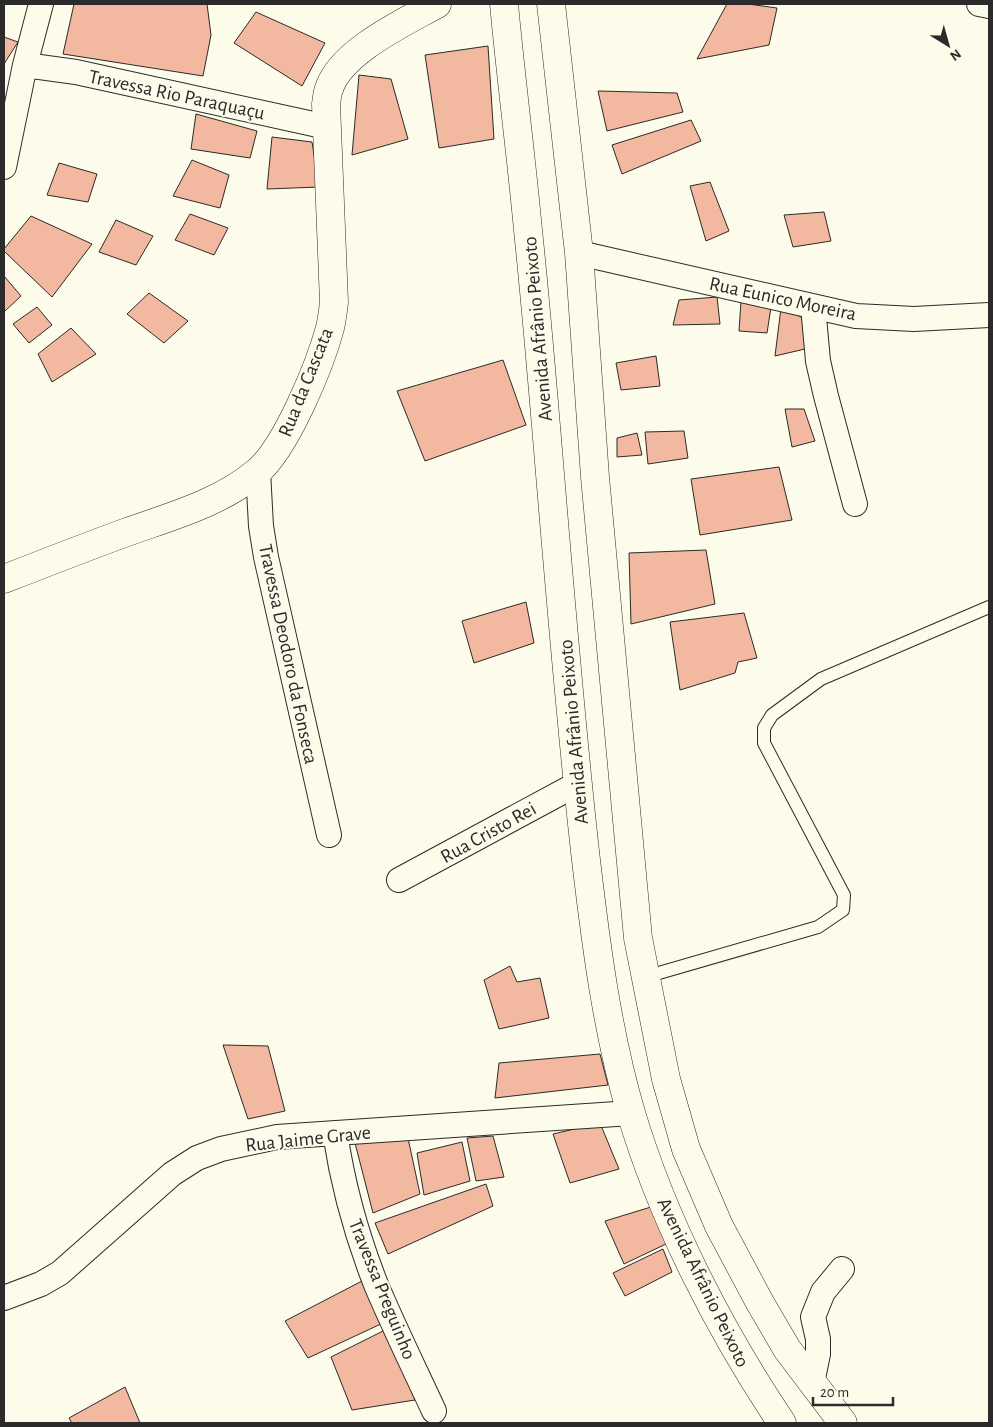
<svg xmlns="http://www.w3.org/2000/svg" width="993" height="1427" font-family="'Alegreya Sans',sans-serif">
<rect width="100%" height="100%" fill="#fdfbea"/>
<path fill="#f2b8a0" stroke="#2b2b2b" d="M74,4h133l4,31 -8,41 -140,-22z
M727,4h21l29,4 -8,37 -72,14z
M256,12l69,31 -23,43 -68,-43z
M4,37l14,5 -14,22z
M488,46l6,93 -55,9 -14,-93z
M359,75l32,4 17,60 -56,16z
M598,91l79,2 6,19 -76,19z
M196,114l61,17 -7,27 -59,-9z
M691,120l10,21 -79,33 -10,-29z
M272,137l40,5 7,45 -52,2z
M192,160l37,15 -9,33 -47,-12z
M59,163l38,11 -9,28 -41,-7z
M710,182l19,49 -23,10 -16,-55z
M824,212l7,29 -38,6 -9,-32z
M190,214l38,14 -14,27 -39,-15z
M31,216l61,28 -40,53 -48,-46v-2z
M116,220l37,16 -17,29 -37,-13z
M4,276l17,20 -16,15 -1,-1z
M149,293l39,28 -24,22 -37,-29z
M717,297l3,27 -47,1 6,-25z
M741,301l30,6 -4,26 -28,-2z
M37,307l15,18 -23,18 -16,-19z
M781,308l27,12 -3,29 -30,7z
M71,328l25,26 -44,28 -14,-28z
M656,356l4,30 -39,4 -5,-27z
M503,360l23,65 -101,36 -28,-70z
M785,409h19l11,32 -23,6z
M684,431l4,27 -40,6 -3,-32z
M637,433l5,22 -25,2v-19z
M779,467l13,53 -92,15 -9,-56z
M706,550l9,54 -84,20 -2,-71z
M526,602l8,41 -60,20 -12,-42z
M744,613l13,45 -19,4 -3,11 -55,17 -10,-68z
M510,966l7,16 23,-4 9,40 -50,11 -15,-49z
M223,1045l45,1 17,65 -37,8z
M600,1054l8,31 -113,13 4,-35z
M600,1123l19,46 -49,14 -17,-49z
M493,1136l11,41 -28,4 -9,-43z
M408,1138l12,56 -47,19 -18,-70z
M462,1142l8,39 -46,14 -7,-42z
M486,1184l7,22 -105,48 -13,-31z
M651,1207l17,36 -44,21 -19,-43z
M663,1249l9,23 -47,24 -12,-23z
M362,1281l21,42 -75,35 -23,-37z
M385,1330l30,70 -63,10 -21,-53z
M125,1387l15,36h-68l-3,-5z"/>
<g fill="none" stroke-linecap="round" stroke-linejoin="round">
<g stroke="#2b2b2b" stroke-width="14">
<path id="lane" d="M645,977l173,-50 25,-17 1,-15 -80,-152v-15l8,-13 49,-36 168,-72"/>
</g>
<g stroke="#2b2b2b" stroke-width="26">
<path id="street" d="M979,4l10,2
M25,65l51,7 251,55
M4,167l21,-102 16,-61
M579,253l277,63 58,3 75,-4
M813,306l5,55 8,35 29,108
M258,471l3,55 5,31 63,278
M399,880l178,-96
M335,1133c8,53 22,104 42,154 18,42 38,83 57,124
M4,1298l37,-14 19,-11 112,-99 25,-16 24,-9 56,-12 354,-24
M812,1383l6,-29v-15l-5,-22 10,-25 19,-23"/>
</g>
<g stroke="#2b2b2b" stroke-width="29">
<path id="secondary" d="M4,579c41,-16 82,-32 123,-47 45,-16 93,-29 130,-60 29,-24 63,-107 73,-144 2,-8 3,-17 4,-26l-8,-198c1,-5 1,-11 3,-15 11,-37 76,-67 108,-85"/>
</g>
<g stroke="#2b2b2b" stroke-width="29">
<path id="primary" d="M504,4c7,75 17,151 24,226 11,105 19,210 28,315 9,105 18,210 30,315 10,85 21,171 45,253 32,107 89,218 151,310
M551,4l28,249 16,224 43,461 28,141 20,70 33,77 40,75 28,48 56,74"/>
</g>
<use href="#lane" stroke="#fdfbea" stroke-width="12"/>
<use href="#street" stroke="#fdfbea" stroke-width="24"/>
<use href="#secondary" stroke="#fdfbea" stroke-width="28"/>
<use href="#primary" stroke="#fdfbea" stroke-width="28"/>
</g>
<g text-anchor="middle" stroke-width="4" stroke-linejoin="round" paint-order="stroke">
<g font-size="20" fill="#2b2b2b" stroke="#fdfbea">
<text transform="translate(177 94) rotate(12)" y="7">Travessa Rio Paraquaçu</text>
<text transform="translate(783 298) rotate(12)" y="7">Rua Eunico Moreira</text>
<text transform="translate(537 329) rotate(-95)" y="7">Avenida Afrânio Peixoto</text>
<text transform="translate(305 382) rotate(-68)" y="7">Rua da Cascata</text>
<text transform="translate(289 654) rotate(78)" y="7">Travessa Deodoro da Fonseca</text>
<text transform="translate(573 732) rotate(-95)" y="7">Avenida Afrânio Peixoto</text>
<text transform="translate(488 832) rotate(-29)" y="7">Rua Cristo Rei</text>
<text transform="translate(308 1138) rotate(-6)" y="7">Rua Jaime Grave</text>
<text transform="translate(704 1282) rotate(64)" y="7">Avenida Afrânio Peixoto</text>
<text transform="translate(383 1289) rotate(68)" y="7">Travessa Preguinho</text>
</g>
</g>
<rect width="993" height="1427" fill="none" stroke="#2b2b2b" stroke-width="10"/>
<g transform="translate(948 45) rotate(143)" stroke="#fdfbea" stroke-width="4" paint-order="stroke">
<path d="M0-4L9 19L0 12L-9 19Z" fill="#2b2b2b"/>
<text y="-8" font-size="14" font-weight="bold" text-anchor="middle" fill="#2b2b2b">N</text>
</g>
<path d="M813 1397v8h80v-8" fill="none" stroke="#2b2b2b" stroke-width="2.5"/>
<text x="820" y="1397" font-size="15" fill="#2b2b2b" stroke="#fdfbea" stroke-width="4" paint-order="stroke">20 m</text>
</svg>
